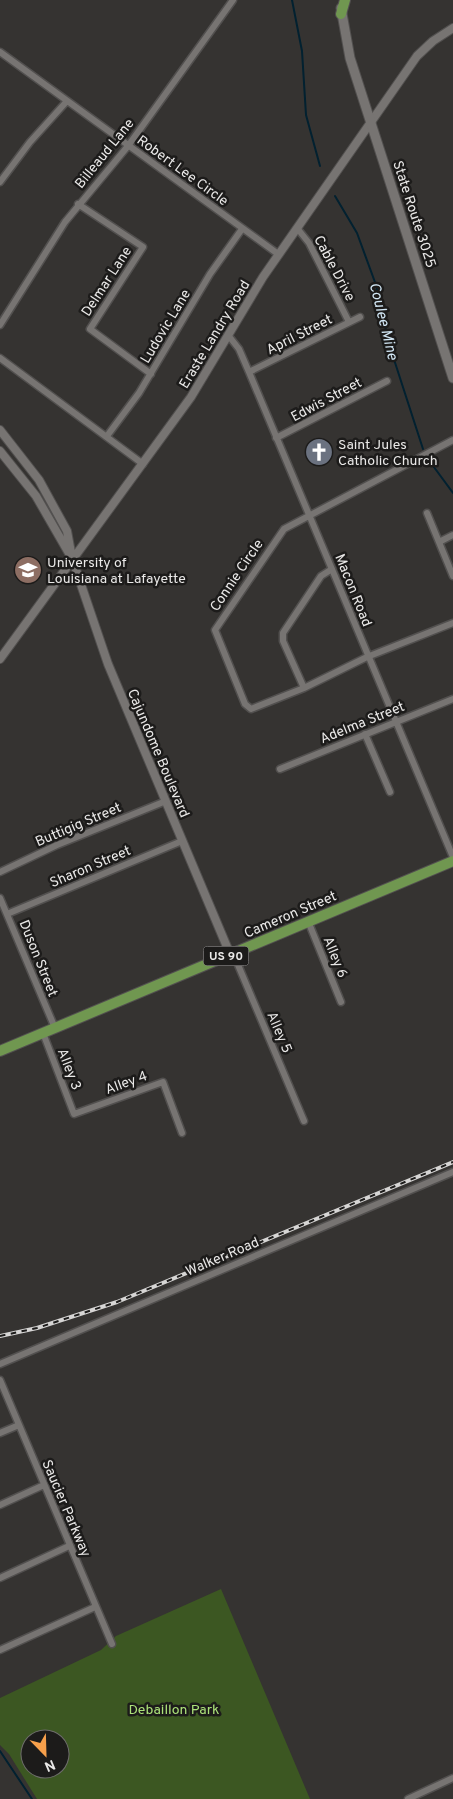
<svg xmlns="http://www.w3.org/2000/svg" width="453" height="1799" font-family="Overpass,sans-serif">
<rect width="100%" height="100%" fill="#353331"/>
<path fill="#3c5722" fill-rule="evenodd" d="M221,1589l89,210h-273l-28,-45 -9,-9v-47l101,-48 15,-14zM30,1739h30v30h-30z"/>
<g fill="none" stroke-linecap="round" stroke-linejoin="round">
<path stroke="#022130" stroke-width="2" d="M292,0l10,51 4,64 14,51
M335,196l22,37 19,52 13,59 34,105
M428,459l25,34
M0,1751l32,48"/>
<g stroke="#52504f" stroke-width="9">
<path id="minor" d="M0,52l278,202
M0,182l30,-40 37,-41
M78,204l65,43 -53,82 61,45
M297,228l12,15 40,79
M0,325l65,-103 63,-76 105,-146
M228,335l11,14 10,23 204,485
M0,358l143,106
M249,372l111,-55
M107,436l32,-43 71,-119 32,-45
M276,438l111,-57
M453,440l-169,89 -69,101 30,74 6,5 53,-21 63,-31 86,-34
M427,513l26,63
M439,542l14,-7
M304,688l-21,-47v-8l38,-57 11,-7
M365,734l25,58
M280,769l173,-70
M0,872l57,-27 109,-44
M0,898l55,130
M7,914l175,-73
M308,921l33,81
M233,953l71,168
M43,1033l31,81 89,-32 19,51
M0,1364l453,-192
M0,1380l112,264
M0,1433l19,-8
M0,1505l44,-20
M0,1578l69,-32
M0,1650l95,-43
M408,1799l45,-21"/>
</g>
<g stroke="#52504f" stroke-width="10">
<path id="tertiary" d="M0,430l39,50 28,51 5,27 36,106 122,290
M0,451l36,45 34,59
M0,659l191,-262 72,-120 154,-221 16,-15 20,-13"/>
</g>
<g stroke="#52504f" stroke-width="11">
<path id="secondary" d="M341,8l9,50 103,320"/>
</g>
<g stroke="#52504f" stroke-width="12">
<path id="primary" d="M341,14l4,-14
M0,1051l453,-190"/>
</g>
<use href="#minor" stroke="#777472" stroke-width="6"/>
<use href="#tertiary" stroke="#777472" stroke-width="8"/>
<use href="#secondary" stroke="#777472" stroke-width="9"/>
<use href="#primary" stroke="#709750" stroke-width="10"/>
<g stroke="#d6d5d4" stroke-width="4">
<path id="rail" d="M0,1336l37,-8 80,-26 336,-140"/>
</g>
<use href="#rail" stroke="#1c1b1a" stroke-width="2" stroke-dasharray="5.5" stroke-linecap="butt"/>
</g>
<defs>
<g id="church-disc" transform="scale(1.4375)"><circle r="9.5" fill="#6b7280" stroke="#1c1b1a"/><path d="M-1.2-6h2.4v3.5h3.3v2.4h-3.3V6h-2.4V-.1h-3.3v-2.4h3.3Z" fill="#fff"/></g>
<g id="university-disc" transform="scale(1.4375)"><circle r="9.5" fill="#8d6e63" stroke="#1c1b1a"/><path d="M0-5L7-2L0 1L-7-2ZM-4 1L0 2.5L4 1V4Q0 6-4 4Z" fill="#fff"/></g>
</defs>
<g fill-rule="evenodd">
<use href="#church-disc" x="319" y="452"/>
<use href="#university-disc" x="28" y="570"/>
</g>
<g text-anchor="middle" stroke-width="5" stroke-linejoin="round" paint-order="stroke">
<rect fill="#1c1b1a" stroke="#acabaa" stroke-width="1" x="203.5" y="946.5" width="45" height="19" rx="4"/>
<g font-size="12" font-weight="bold" fill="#eae9e8">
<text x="226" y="960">US 90</text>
</g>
<g font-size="14" fill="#eae9e8" stroke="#1c1b1a">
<text transform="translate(104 153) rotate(-51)" y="5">Billeaud Lane</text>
<text transform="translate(183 170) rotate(36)" y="5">Robert Lee Circle</text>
<text transform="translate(415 214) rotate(72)" y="5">State Route 3025</text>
<text transform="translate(335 268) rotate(62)" y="5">Cable Drive</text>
<text transform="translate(106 281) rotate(-57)" y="5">Delmar Lane</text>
<text transform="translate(165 326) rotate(-59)" y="5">Ludovic Lane</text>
<text transform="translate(214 334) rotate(-59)" y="5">Eraste Landry Road</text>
<text transform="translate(299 334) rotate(-27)" y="5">April Street</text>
<text transform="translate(326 399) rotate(-28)" y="5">Edwis Street</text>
<text transform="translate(236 575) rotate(-56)" y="5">Connie Circle</text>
<text transform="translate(354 590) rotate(68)" y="5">Macon Road</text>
<text transform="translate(362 722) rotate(-22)" y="5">Adelma Street</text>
<text transform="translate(159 753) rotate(67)" y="5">Cajundome Boulevard</text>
<text transform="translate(78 824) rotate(-23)" y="5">Buttigig Street</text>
<text transform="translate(90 866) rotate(-23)" y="5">Sharon Street</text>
<text transform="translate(290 914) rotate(-23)" y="5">Cameron Street</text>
<text transform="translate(336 957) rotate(68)" y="5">Alley 6</text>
<text transform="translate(39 958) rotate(68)" y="5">Duson Street</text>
<text transform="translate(280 1032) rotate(67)" y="5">Alley 5</text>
<text transform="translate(70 1069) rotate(69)" y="5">Alley 3</text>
<text transform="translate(126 1082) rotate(-20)" y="5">Alley 4</text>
<text transform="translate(222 1256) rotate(-23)" y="5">Walker Road</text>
<text transform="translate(67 1508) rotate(67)" y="5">Saucier Parkway</text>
</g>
<g font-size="14" fill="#eae9e8" stroke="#1c1b1a" text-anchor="start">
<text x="338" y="449">Saint Jules<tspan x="338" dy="16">Catholic Church</tspan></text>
<text x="47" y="567">University of<tspan x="47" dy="16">Louisiana at Lafayette</tspan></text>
</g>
<g font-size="14" fill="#ace27a" stroke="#1c1b1a">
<text x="174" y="1714">Debaillon Park</text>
</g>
<g font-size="15" font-style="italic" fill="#d3e8f6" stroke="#1c1b1a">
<text transform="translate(384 321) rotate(76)" y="5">Coulee Mine</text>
</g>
</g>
<g transform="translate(45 1754) rotate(157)"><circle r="24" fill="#1c1b1a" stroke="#6e6d6c"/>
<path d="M0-4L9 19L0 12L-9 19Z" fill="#f8a04b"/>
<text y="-8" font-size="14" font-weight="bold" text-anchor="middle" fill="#eae9e8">N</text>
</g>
</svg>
